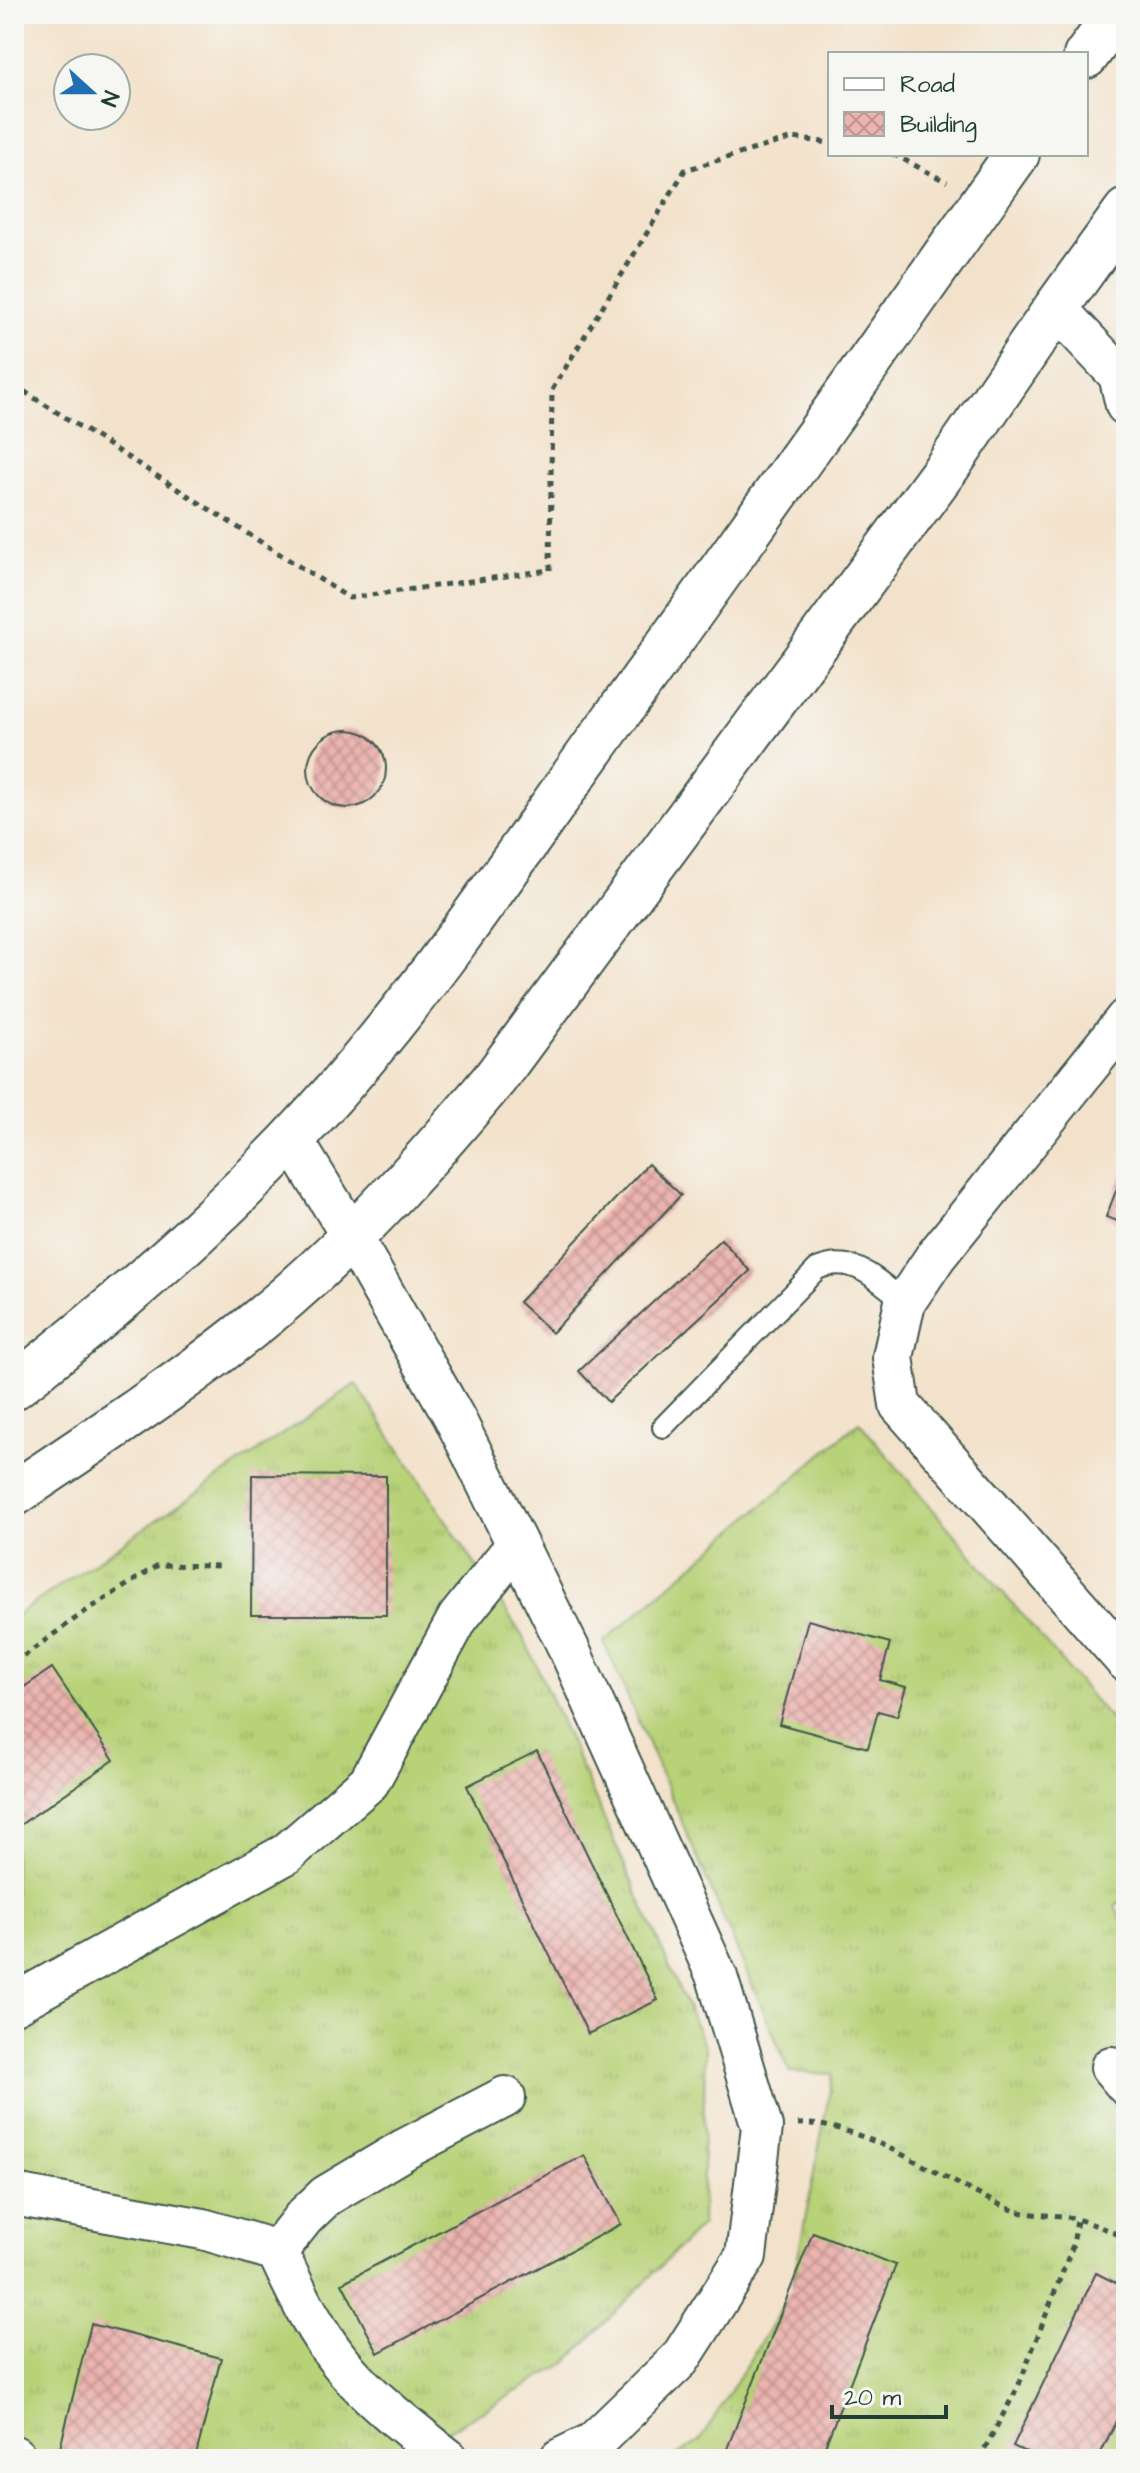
<svg xmlns="http://www.w3.org/2000/svg" width="1140" height="2473" font-family="'Architects Daughter',sans-serif">
<defs>
<pattern id="grass-tufts" width="24" height="20" patternUnits="userSpaceOnUse" patternTransform="scale(2)"><rect width="24" height="20" fill="#b8d278"/><path d="M3 7l-1-3M5 7V3M7 7l1-3M15 17l-1-3M17 17v-4M19 17l1-3" fill="none" stroke="#9eb568"/></pattern>
<pattern id="building-cross-hatch" width="8" height="8" patternUnits="userSpaceOnUse" patternTransform="scale(2)"><rect width="8" height="8" fill="#ecb3af"/><path d="M0 0l8 8M0 8l8-8" fill="none" stroke="#bf938f"/></pattern>
</defs>
<rect width="100%" height="100%" fill="#f6f6f2"/>
<filter id="ink" filterUnits="userSpaceOnUse"><feTurbulence type="fractalNoise" baseFrequency=".0125" numOctaves="2"/><feDisplacementMap in="SourceGraphic" scale="16" xChannelSelector="R" yChannelSelector="G"/><feConvolveMatrix kernelMatrix="1 2 1 2 8 2 1 2 1" color-interpolation-filters="sRGB"/></filter>
<filter id="wash" filterUnits="userSpaceOnUse"><feTurbulence type="fractalNoise" baseFrequency=".006" numOctaves="4" result="noise"/><feDisplacementMap in="SourceGraphic" scale="32" xChannelSelector="R" yChannelSelector="G"/><feGaussianBlur stdDeviation="1.8" result="paint"/><feColorMatrix in="noise" values="0 0 0 0 0 0 0 0 0 0 0 0 0 0 0 0 0 1.4 0 .05"/><feComposite in="paint" operator="in"/></filter>
<g filter="url(#wash)">
<rect width="100%" height="100%" fill="#f3e2cb"/>
<path fill="url(#grass-tufts)" stroke="#6c8856" stroke-width="2" d="M356,1384l169,256 180,407 -3,177 -137,140 -167,95h-384v-842z
M859,1422l267,316v157l-11,12 11,21v531h-456l29,-17 92,-149 42,-219 -43,-2 -186,-430z"/>
<g id="blocks">
<path fill="url(#building-cross-hatch)" d="M308 769a39 39 0 1 1 78 0a39 39 0 1 1-78 0Z
M648,1164l33,31 -129,138 -33,-31z
M1126,1165v59l-20,-7z
M721,1239l29,32 -142,131 -29,-31z
M252,1475l134,1v139h-135z
M808,1620l82,23 -10,37 26,7 -9,29 -19,-5 -10,37 -89,-24z
M52,1668l62,92 -100,69v-135z
M537,1751l121,249 -70,34 -121,-248z
M584,2155l37,69 -243,129 -36,-70z
M813,2232l83,33 -76,194h-97z
M1096,2273l30,15v112l-28,59h-59l-26,-13z
M91,2324l130,34 -26,101h-91l-44,-11z"/>
</g>
</g>
<g filter="url(#ink)">
<use href="#blocks" fill-opacity="0" stroke="#3f564b" stroke-width="2"/>
<g fill="none" stroke-linecap="round" stroke-linejoin="round">
<g stroke="#3f564b" stroke-width="24">
<path id="lane" d="M663,1427l154,-158c36,-16 60,11 88,33"/>
</g>
<g stroke="#3f564b" stroke-width="44">
<path id="street" d="M1056,308l63,67 7,30
M1126,1019l-190,237 -31,46 -12,55 7,48 226,256
M292,1139l60,98 102,180 115,232 148,328 45,150 -16,129 -66,103 -87,84 -33,16
M14,2004l272,-150 83,-72 89,-164 59,-74
M1111,2067l15,18
M14,2195l189,34 74,22c19,41 39,83 69,118 29,34 67,62 102,90
M277,2251l27,-34 22,-21 79,-47 100,-52
M14,2456l3,3"/>
</g>
<g stroke="#3f564b" stroke-width="48">
<path id="secondary" d="M1086,56l31,-42
M14,1387c126,-99 247,-205 350,-329 90,-107 166,-223 248,-336 137,-188 270,-378 405,-568
M14,1494c93,-62 187,-123 272,-196 77,-67 145,-143 210,-221l452,-611 108,-158 70,-97"/>
</g>
<path stroke="#3f564b" stroke-width="5" stroke-dasharray="6 6" stroke-linecap="butt" d="M893,154l54,28
M14,385l335,213 201,-28 2,-180 133,-220 108,-32 37,5
M14,1663l69,-50 75,-48 63,1
M798,2124c65,-4 152,62 215,86 17,6 37,4 55,7 19,4 40,13 58,21
M671,2458l1,1
M979,2459l39,-72 55,-142 4,-25"/>
<use href="#lane" stroke="#fff" stroke-width="20"/>
<use href="#street" stroke="#fff" stroke-width="40"/>
<use href="#secondary" stroke="#fff" stroke-width="44"/>
</g>
</g>
<rect width="1140" height="2473" fill="none" stroke="#f6f6f2" stroke-width="48"/>
<rect x="828" y="52" width="260" height="104" fill="#f6f6f2" stroke="#a0aca6" stroke-width="2"/>
<rect x="844" y="78" width="40" height="12" fill="#ffffff" stroke="#a0aca6" stroke-width="2"/>
<text x="900" y="92" font-size="24" fill="#1f3d34">Road</text>
<rect x="844" y="112" width="40" height="24" fill="url(#building-cross-hatch)" stroke="#a0aca6" stroke-width="2"/>
<text x="900" y="132" font-size="24" fill="#1f3d34">Building</text>
<g transform="translate(92 92) rotate(111)"><circle r="38" fill="#f6f6f2" stroke="#a0aca6" stroke-width="2"/>
<path d="M0-6L14 30L0 20L-14 30Z" fill="#1f6fb2"/>
<text y="-12" font-size="22" font-weight="bold" text-anchor="middle" fill="#1f3d34">N</text>
</g>
<path d="M832 2405v12h114v-12" fill="none" stroke="#1f3d34" stroke-width="4"/>
<text x="844" y="2405" font-size="24" fill="#1f3d34" stroke="#f6f6f2" stroke-width="6" paint-order="stroke">20 m</text>
</svg>
